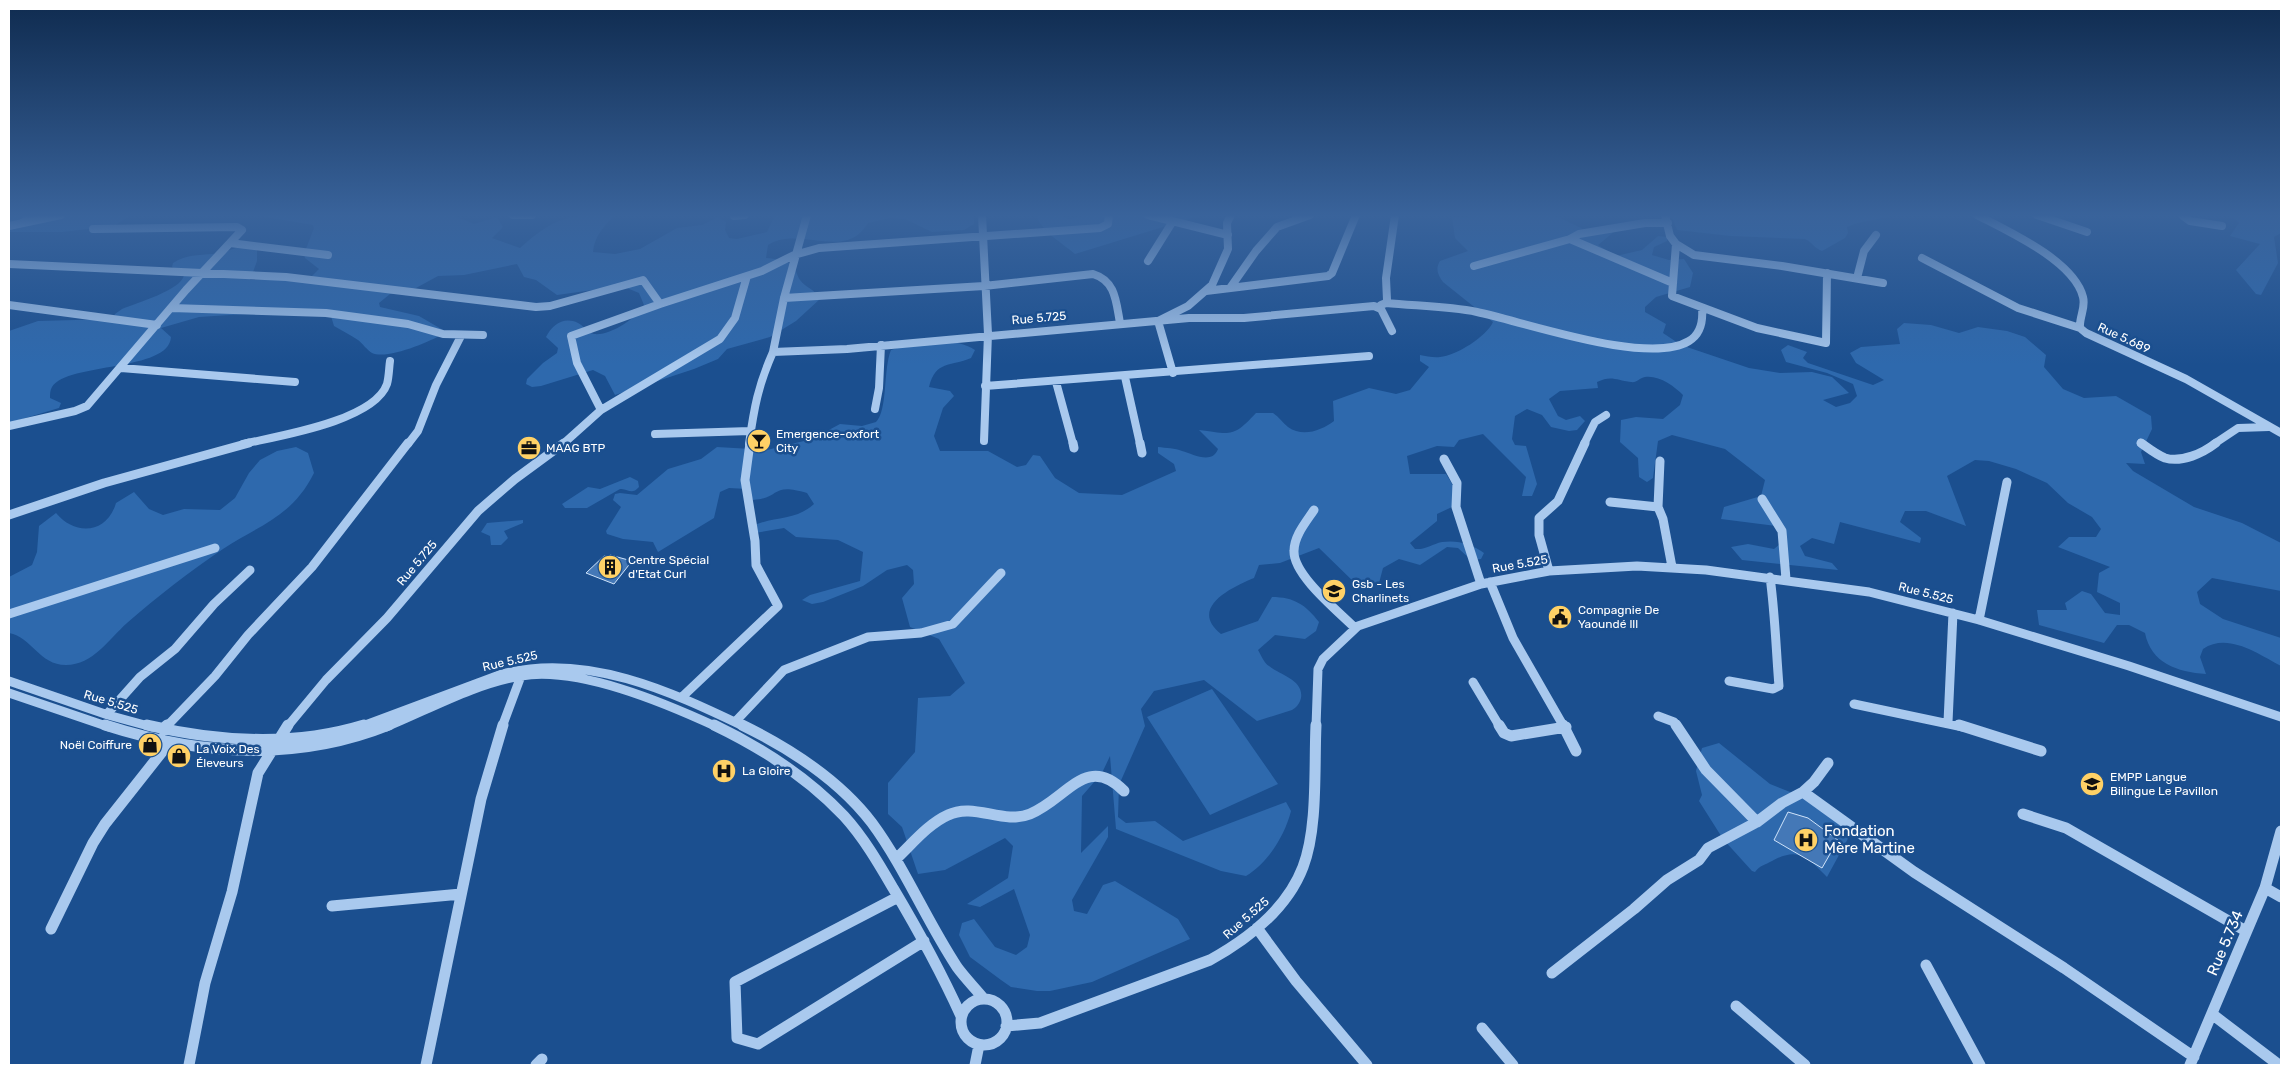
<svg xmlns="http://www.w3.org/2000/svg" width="2290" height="1074" font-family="Rubik,sans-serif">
<rect width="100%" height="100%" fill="#1b4f8f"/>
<path fill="#2e69ad" d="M9,215h122l-17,11 -52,6h-53z
M254,215h198l22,9 23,-7 6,10 -11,11 28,10c37,-33 49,-33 97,-33 -12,8 -23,22 -24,37l22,2 25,-5 37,-21 25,-3 16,-8 8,5 -1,8 4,8 8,1 30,-7 8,-17 199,1v8l-10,6 -32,2 -27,-13 -15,-1 -22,5c-23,39 -68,2 -100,22l-2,13c8,1 21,1 27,8 3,3 4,10 7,14 6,8 15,9 20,19l-24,22 -26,16 -43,12 -9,10 -24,10 -79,26 -10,-19 -12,-6 -52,16 -9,1 -6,-3 1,-5 16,-16 14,-10 1,-5 -12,-11c6,-12 18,-21 32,-14 6,3 9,10 16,11 17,2 42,-16 50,-29l-5,-12 -17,-7 -65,9 -21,-15 -12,-3 -7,-13 -53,11 -26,1 -22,12 -26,6 -11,9 1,4 39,9 24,14v4c-14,8 -56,26 -71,19 -5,-3 -9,-9 -14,-13 -7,-5 -16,-9 -24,-14l-4,-13 -10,-4 -121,8 -38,11 10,9c-2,35 -103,25 -119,50 -2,3 -2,7 -2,11l11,5 -2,5 -50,15v-92l29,-10 75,-2 2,-5 7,-5c14,-6 60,-19 62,-34l-12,-8 1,-4c15,-10 30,-7 46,-10 14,-3 23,-9 38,-7v15l-7,19h53l8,-3 8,-8 -14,-11 -1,-4 10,-26 -1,-3z
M1036,215h22l11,4 20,-4h113l-127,39c-14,-12 -33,-22 -39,-39z
M1472,215h71l15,2 25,12 32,2 -17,14 18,11 26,-6 16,-14 9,1v4l-13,6 -2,8 17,5 15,-1 9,14 -3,14 -34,10 -11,10v5l21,12 -3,9 18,12 68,23 31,5 32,-1 20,5 17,16 -26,7 13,7 14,-4 7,-7 -4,-12 -26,-11 -41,-11 -5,-12 7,-5 19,7 -4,6 5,5 65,22 11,-5 -28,-17 -6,-10 11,-6 39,-3 -3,-15 7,-6 27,2 28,8 19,-6 29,4 18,6 21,18 -2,12 19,22 21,9 32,-2 35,20 1,13 -11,23 4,12 -19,-1 7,8 61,36 48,16 39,20v48l-69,-13 -15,14 3,12 23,15 58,19v28c-23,-12 -53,-34 -78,-17l-3,8 6,17c-29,-2 -55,-11 -61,-41l-16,-8h-12l-13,18 -65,-18 -2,-15h30l-2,-7 17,-12 9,3 14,19 15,2v-12l-23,-11 2,-19 11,-6 -52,-20 11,-10h27l5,-8 -9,-12 -24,-14 -21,-20 -31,-14 -27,-8 -14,-1 -28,16 19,50 -40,-15h-21l-5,11 21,16 -1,5 -80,-21 -6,22 -22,-6 -12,8 5,10 27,7 6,7 -96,-10 -11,-13 17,-3 26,5 13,-11 -11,-12 -55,-7 3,-12 37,-11 4,-16 -40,-31 -53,-14 -14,6 -5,37 -6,4 -8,-5 -1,-19 -18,-16 1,-22 15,-3 27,2 17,-14 3,-10c-9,-9 -24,-20 -38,-18 -6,1 -8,6 -14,5 -15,-2 -20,-7 -34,0l1,6 -38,3 -11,8 9,17 8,4 14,-4 5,5 -8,9 -8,1 -18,-4 -9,-12 -15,-6 -12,7 -3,23 3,6 11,1 11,38 -5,12h-10l4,-19 -43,-43 -24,6 -5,7 -17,-1 -30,10 3,18h36l8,13 -2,20 -15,7v7l-27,22 5,6c11,1 17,-5 27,-7 17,-2 29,2 42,11l-3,6 -10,1 -13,-12 -11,-1 -27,18 -21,-6 -16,9 -4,15 -21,3 -39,-38 -39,15 -21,2 -5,13c-22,9 -66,30 -33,56l37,-13 14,-24c22,0 34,8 47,25l-3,9 -11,8 -30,-4 -17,15c3,5 6,13 11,16 11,9 35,14 32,32 -1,5 -5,10 -9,12l-35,11 -53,-41 -50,11 -13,18 4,17 -26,59 -1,32 8,6 29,-2 28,20 103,-39 5,9c-6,24 -23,52 -45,65l-25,-5 -105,-42 -6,-73 -8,17 -20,23 -1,57 27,-27v11l-36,63 2,11 13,3 16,-29 12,-4 63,38 12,20 -98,43 -42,9h-13l-26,-4 -10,-7 -31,-23 -11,-22 3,-12 12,-4 21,28 21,8 11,-8 3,-12 -16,-46 -34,18 -13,-3 41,-26 5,-32 -8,-8 -60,32 -27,4 -16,-47 -14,-13v-31l27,-31 3,-54 32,-2 15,-13 -26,-44 -29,-12 -8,-29 12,-14 -1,-14 -6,-5 -20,5 -24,16 -40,16 -11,2 -10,-4 8,-5 50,-14 3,-29 -25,-12 -42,-3 -12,-9 -29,5 -2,-7c20,-10 43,-5 61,-22l-7,-11c-36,-11 -26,5 -54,7l-6,-11 -18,-1 -9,4 -6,26 -56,34 -5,-10 -30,-3 -16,-5 -1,-3 15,-24 -8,-7 2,-6 5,-1 17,2 31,-26 33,-10 16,-12 50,3 45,-11 28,-15 22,2 14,-4c12,-12 7,-53 15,-72 23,-8 62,-15 84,0l-4,8c-21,9 -35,2 -42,29l21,4 4,5 -11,12 -9,28 6,15h48l29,16 9,-2 7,-10 7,1 15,22 24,15 43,2 54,-24 -2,-7 -16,-11v-6c8,1 17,1 24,4 11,3 30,14 36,-2l-19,-19c32,4 34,8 57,-17h17c6,4 10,10 15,14 15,11 34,3 46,-6l-1,-20 36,-13 27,6 14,-4 19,-23 -9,-6v-6c6,1 14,3 20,2 16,-1 47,-21 53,-35l-50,-40c-5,-7 -8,-13 -3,-21l28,-10 -13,-13 -3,-21 15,1z
M1671,215h221c-15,6 -31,5 -45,12l1,6 -3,5 -23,13c-8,-3 -10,-9 -17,-12l-74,-3 -54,-6z
M2230,215h51v18l-7,4 4,26 -17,32 -5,-1 -20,-24 24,-26 -30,-8 9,-13z
M296,447l12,6 6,20c-22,44 -53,51 -91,76 -33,22 -66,48 -96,74 -18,16 -34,42 -61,42 -27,0 -34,-28 -57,-32v-56l23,-12 5,-13 2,-26 17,-13c19,23 51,21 60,-10l18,-11 15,17 14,6 21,-6 36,1 15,-12 14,-25 11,-13 17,-9z
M630,477l8,4 1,6c-8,9 -11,1 -19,2l-33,19h-22l-3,-4 26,-17 12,2z
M523,520v3l-19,8 4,7 -7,7h-10l-1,-9 -9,-4 6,-9z
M1212,689l66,95 -68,31 -63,-98z
M1719,743l51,41 38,15 43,34 -24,44c-19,-19 -28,-31 -55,-16 -7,4 -12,4 -17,11l-3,-1 -29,-32 -24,-38 3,-6 -6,-24 6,-23z"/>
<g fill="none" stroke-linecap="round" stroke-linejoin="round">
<path stroke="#9cc4f0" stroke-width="2.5" d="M18,222l12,-7"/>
</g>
<path fill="#4478b7" stroke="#cfe3fa" d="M610,555l22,6 -18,23 -28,-11 18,-17 4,1z
M1788,812l20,6 30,22 -16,28 -48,-28z"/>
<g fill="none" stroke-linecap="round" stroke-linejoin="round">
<path stroke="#a9c9ee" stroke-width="8" d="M513,215h19
M807,215l-23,83 -11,54 74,-3 342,-31h55l130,-12 7,3 11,22
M982,215l6,119 -4,107
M1148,215l80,20
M1665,215l5,21 6,8 18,11 88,11 101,17
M1977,215c31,16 97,46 106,82 3,11 -4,20 -3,31l6,5 100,46 95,54
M2037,215l50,17
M2182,215l8,6 32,5
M734,216l11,-1
M9,226l52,-11
M1570,239l103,44
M230,243l98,12
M1676,244l-4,52 85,32 69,15 1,-70
M1922,258l96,50 62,20
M1148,261l25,-40
M9,264l277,13 250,30 14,-1 93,-26 17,24 -89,32 6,27 24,47 -38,34
M1474,266l96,-27 9,-5 66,-11h23
M1857,278l7,-27 12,-16
M1230,288l26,-37 21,-24 33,-12
M1206,291l122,-15 4,-3 24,-58
M784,298l200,-12 109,-12c23,7 23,28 27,49
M1386,303c30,3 62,3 91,9 48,10 171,54 212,29 12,-7 14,-21 13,-33
M660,304l102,-33 32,-16 25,-7 281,-20 8,-4 1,-9
M9,305l148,20
M1381,305l5,-2 1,-3 -1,-22 9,-63
M172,308l154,5 82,11 35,10 40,1
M121,368l174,14
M1173,373l-15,-52 30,-15 24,-21 16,-36 -1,-26 4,-8
M1125,377l15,67
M1056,382l17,62
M985,386l384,-30
M875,409l4,-21 2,-43
M601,410l119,-71 15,-21 12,-42
M9,426l66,-15 12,-5 99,-116 56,-60 -5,-3 -144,2
M655,434l95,-3
M2141,443l2,1
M243,444c35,-8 131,-23 144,-60 2,-7 2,-16 3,-23
M408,444l10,-13 18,-46 25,-49
M749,444c5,-36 9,-58 24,-92
M1584,444l11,-22 11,-7
M2214,444l24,-16 31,-1"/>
<path stroke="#a9c9ee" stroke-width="9" d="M1073,443l1,5
M1140,443l2,10
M2141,443c7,5 16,12 24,15 17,5 38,-5 51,-15
M1444,459l13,24 -1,24 25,77
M1660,461l-2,46 5,12 9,48
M1762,499l20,32 4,48
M1610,502l48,5
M1314,510c-8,12 -20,26 -20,41 -1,24 44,60 61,77
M9,515l95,-32 145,-40
M1549,571l-10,-36v-17l19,-17 27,-58
M1490,582l23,56 51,89
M9,614l206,-66
M1979,620l28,-138
M9,681l99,34 44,12
M1729,681l44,8 6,-3c-3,-36 -4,-73 -9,-109
M1473,682l27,45
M9,693l100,34
M682,697l96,-91 -22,-41 -1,-24 -10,-61 5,-37
M1854,704l109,23
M107,714l33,-37 35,-28 39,-45 36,-34
M1658,716l16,6 3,5
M735,722l49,-52 84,-33 53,-4 32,-9 48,-51
M1948,722l5,-109
M166,727l49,-51 33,-41 64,-68 96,-124
M287,727l39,-47 61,-62 91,-107 37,-32 49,-36
M360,727l142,-53c84,-22 168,17 243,53
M386,727c44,-18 88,-43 135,-51 57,-10 144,27 196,51
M502,727l19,-51
M1316,727l2,-58 5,-10 35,-33 123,-42 68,-13 88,-5 69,4 163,22 110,28 150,46 152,51"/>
<path stroke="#a9c9ee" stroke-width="11" d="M105,725c93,30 192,37 284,0
M147,725c72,17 145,22 217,0
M714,725c48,23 94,53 130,91 20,22 35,48 49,72 25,42 48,84 68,128
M742,725c47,23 98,56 130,98 33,45 54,97 85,144 8,11 18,21 27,32
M1499,725l5,8 7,3 55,-9
M1563,725l13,26
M1676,725l30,45 51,52
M1959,725l82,26
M163,730l4,-5
M1803,792l111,80 150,96 130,89
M2023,814l43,14 180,103
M896,859c16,-15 32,-35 52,-44 26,-13 55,10 82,-1 37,-15 56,-61 94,-23
M2265,888l16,9
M898,897l-163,85 2,56 21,6 166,-103
M332,906l129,-12
M1257,928l39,53 71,84
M51,929l42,-86 12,-19 64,-81
M1926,965l54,100
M1552,973l82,-64 33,-29 32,-20 9,-12 49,-26 25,-19 21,-11 11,-10 14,-19
M961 1022a23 23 0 1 1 46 0a23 23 0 1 1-46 0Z
M1736,1006l69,59
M2212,1014l67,51
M1006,1026l34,-3 170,-63c38,-21 77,-51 93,-93 15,-39 11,-99 13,-142
M1482,1028l31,37
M189,1065l16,-82 27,-91 26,-119 30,-48
M426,1065l55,-266 22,-74
M536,1065l6,-6
M975,1065l4,-20
M2190,1065l75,-177 16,-57"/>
</g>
<linearGradient id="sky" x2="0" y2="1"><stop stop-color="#0f2b4f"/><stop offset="0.59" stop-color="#39639b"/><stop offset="1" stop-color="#39639b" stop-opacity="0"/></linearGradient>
<rect width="2290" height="365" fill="url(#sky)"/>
<defs>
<g id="bar-disc" transform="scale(1.25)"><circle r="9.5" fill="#ffd166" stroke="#1b4f8f"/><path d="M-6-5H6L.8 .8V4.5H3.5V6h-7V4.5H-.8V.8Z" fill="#111"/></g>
<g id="office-disc" transform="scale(1.25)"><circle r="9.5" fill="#ffd166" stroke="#1b4f8f"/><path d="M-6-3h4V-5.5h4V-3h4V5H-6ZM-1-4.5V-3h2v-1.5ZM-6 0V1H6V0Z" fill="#111"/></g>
<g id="building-disc" transform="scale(1.25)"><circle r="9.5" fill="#ffd166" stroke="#1b4f8f"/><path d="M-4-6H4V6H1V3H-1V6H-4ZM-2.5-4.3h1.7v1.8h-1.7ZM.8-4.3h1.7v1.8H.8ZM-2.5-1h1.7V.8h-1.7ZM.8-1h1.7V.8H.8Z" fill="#111"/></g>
<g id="school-disc" transform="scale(1.25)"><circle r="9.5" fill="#ffd166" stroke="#1b4f8f"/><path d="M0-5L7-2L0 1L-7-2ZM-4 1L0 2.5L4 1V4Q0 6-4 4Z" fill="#111"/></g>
<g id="civic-disc" transform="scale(1.25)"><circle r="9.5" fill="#ffd166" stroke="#1b4f8f"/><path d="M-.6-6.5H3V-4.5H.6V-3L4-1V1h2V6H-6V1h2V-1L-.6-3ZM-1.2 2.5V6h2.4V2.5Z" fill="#111"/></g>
<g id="shop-disc" transform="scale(1.25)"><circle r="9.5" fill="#ffd166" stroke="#1b4f8f"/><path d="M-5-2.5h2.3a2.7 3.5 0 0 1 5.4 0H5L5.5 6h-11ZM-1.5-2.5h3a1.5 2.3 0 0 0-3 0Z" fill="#111"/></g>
<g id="hospital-disc" transform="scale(1.25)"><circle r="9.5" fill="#ffd166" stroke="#1b4f8f"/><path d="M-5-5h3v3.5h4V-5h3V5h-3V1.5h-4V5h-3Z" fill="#111"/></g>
</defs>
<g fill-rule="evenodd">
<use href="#bar-disc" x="759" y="441"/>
<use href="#office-disc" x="529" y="448"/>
<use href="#building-disc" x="610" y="567"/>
<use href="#school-disc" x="1334" y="591"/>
<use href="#civic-disc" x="1560" y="617"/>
<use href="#shop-disc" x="150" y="745"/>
<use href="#shop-disc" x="179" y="756"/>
<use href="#hospital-disc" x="724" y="771"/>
<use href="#school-disc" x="2092" y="784"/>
<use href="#hospital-disc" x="1806" y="840"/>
</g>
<g text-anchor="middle" stroke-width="5" stroke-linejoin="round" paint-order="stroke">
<g font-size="12" fill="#fff" stroke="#1b4f8f">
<text transform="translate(1039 318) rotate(-5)" y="4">Rue 5.725</text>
<text transform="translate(2124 338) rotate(25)" y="4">Rue 5.689</text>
<text transform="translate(417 563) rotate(-50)" y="4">Rue 5.725</text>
<text transform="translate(1520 564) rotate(-10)" y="4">Rue 5.525</text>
<text transform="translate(1926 593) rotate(14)" y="4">Rue 5.525</text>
<text transform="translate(510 661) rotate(-13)" y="4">Rue 5.525</text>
<text transform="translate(111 702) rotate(17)" y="4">Rue 5.525</text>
<text transform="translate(1246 918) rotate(-41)" y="4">Rue 5.525</text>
</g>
<g font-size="12" fill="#fff" stroke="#1b4f8f" text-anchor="start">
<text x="776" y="438">Emergence-oxfort<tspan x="776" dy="14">City</tspan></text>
<text x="546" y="452">MAAG BTP</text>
<text x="628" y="564">Centre Spécial<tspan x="628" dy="14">d'Etat Curl</tspan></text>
<text x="1352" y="588">Gsb - Les<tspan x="1352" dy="14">Charlinets</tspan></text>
<text x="1578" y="614">Compagnie De<tspan x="1578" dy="14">Yaoundé lll</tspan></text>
<text x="132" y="749" text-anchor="end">Noël Coiffure</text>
<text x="196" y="753">La Voix Des<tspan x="196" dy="14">Éleveurs</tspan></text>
<text x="742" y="775">La Gloire</text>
<text x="2110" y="781">EMPP Langue<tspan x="2110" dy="14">Bilingue Le Pavillon</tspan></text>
</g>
<g font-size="15" fill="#fff" stroke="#1b4f8f" text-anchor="start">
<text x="1824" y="836">Fondation<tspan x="1824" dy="17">Mère Martine</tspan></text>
</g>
<g font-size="15" fill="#fff" stroke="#1b4f8f">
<text transform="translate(2225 943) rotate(-67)" y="5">Rue 5.734</text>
</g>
</g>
<rect width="2290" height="1074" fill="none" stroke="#ffffff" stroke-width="20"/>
</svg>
